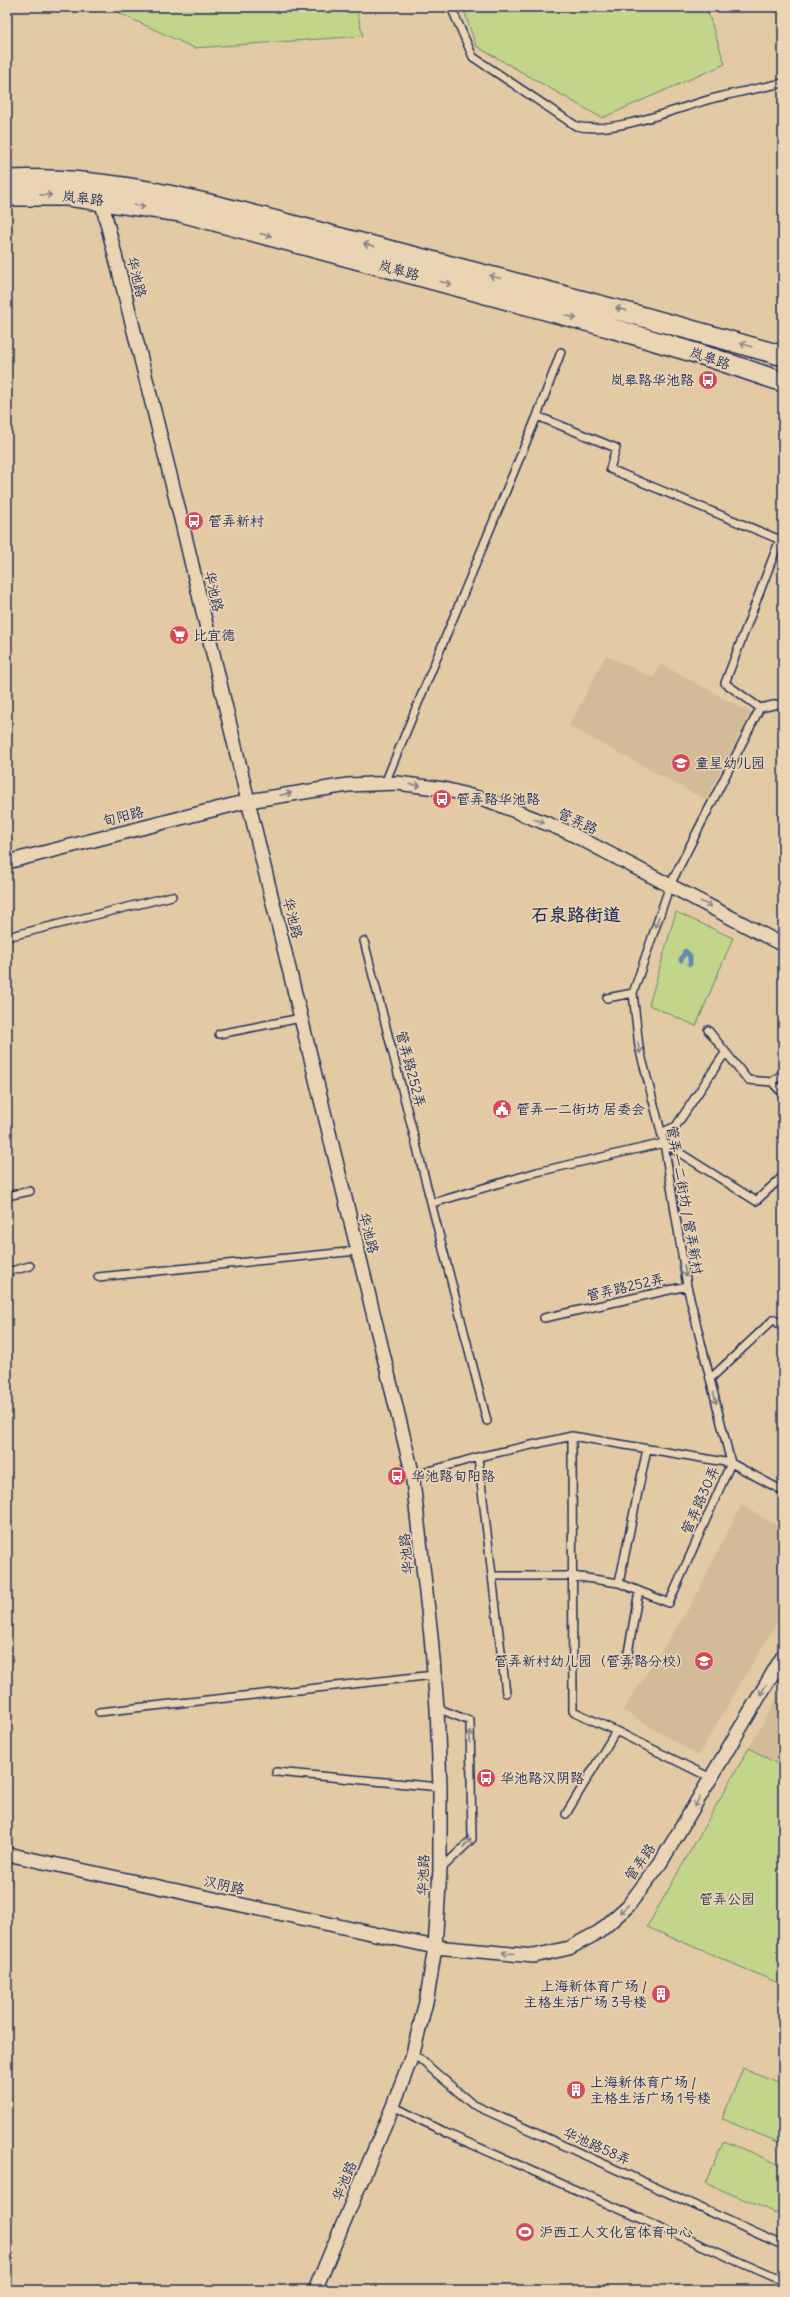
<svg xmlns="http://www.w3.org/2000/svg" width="790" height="2297" font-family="Delius,'LXGW WenKai TC',sans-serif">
<rect width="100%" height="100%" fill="#e3caa5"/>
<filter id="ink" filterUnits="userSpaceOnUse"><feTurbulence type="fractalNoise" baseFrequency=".025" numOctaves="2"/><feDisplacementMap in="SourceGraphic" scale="8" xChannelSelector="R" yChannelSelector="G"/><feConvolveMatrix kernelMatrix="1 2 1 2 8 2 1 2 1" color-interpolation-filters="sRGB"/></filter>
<g filter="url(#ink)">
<path fill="#d3bb99" d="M606,655l47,23 8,-14 90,49 -45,87 -137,-74z
M741,1505l42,24v83l-85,144 -75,-46 69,-107z
M783,1687v80l-34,-19z"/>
<path fill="#c2d58a" stroke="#6e8274" d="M106,7h250l7,29 -169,12z
M463,7h243l19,57 -123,54 -126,-72z
M676,912l57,26 -37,88 -47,-21z
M749,1748l34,19v218l-136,-58z
M743,2068l40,16v60l-61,-25z
M724,2141l59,25v32l-7,15 -71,-30z"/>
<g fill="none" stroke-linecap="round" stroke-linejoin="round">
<path stroke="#618bb5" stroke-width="5" d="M681,960l4,-9 5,5v8"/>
<g stroke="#1b2f5e" stroke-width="10">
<path id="service" d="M451,7l22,50 103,69c36,9 99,-17 135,-27 24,-6 48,-11 72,-16
M537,416l79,32 -6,21 173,72
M780,539l-55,144 35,25 -90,177 -37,108 6,54 25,96 23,143 44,177 52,28
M760,708l23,-5
M385,783l152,-367 24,-64
M7,937l165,-41
M364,941l123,480
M607,998l26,-5
M708,1030l40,50 24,2
M219,1034l82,-16
M783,1073l-11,9 11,12
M661,1133l15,-7 49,-73
M7,1196l23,-5
M433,1203l104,-31 127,-29 92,58 27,-25
M7,1272l23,-6
M98,1277l259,-26
M544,1318l143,-32
M710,1379l64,-60 9,9
M478,1457l28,236
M412,1476l66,-19 94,-21 159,27 -62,140 -50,-20 -46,-7h-81
M619,1583l28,-134
M626,1664l13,-73
M437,1708l33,13 2,118 -32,31
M99,1712l335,-37
M616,1731l95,47
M276,1772l164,15
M566,1814l50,-83 -43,-20 -1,-275
M413,2053l59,51 306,139 5,-1
M393,2106l53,27 337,148"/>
</g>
<g stroke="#1b2f5e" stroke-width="16">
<path id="minor" d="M100,195l81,324 67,282 164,671 19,164 6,72 3,79v83l-5,77 -8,51 -14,55 -20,53 -78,184
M7,862l241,-61 100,-16 49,-2 47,6 46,12 78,31 215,113
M7,1854l428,93 99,9 35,-8 30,-16 29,-26 33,-44 122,-206"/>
</g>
<g stroke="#1b2f5e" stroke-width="22">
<path id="secondary" d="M7,180c117,-5 230,31 342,60 146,37 290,74 434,116
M7,196h60l114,16 427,115 104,31 71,24"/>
</g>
<use href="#service" stroke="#ebd4b3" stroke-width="7"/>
<use href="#minor" stroke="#ebd4b3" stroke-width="13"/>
<use href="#secondary" stroke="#ebd4b3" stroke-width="19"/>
</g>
<defs><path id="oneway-shaft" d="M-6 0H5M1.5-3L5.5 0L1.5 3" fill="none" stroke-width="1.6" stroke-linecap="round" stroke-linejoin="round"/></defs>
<g stroke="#838288">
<use href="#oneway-shaft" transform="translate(46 195) rotate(2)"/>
<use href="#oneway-shaft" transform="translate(139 206) rotate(9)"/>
<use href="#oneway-shaft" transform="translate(266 235) rotate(15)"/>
<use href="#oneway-shaft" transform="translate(369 245) rotate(-166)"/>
<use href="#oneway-shaft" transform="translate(495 277) rotate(-166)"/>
<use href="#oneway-shaft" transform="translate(446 283) rotate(15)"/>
<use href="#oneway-shaft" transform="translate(621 309) rotate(-164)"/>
<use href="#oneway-shaft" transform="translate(571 317) rotate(16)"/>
<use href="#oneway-shaft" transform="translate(746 345) rotate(-163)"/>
<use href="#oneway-shaft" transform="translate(415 785) rotate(7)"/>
<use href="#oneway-shaft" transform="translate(286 794) rotate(-11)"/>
<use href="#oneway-shaft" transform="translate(539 821) rotate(21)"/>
<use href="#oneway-shaft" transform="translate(706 904) rotate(28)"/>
<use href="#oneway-shaft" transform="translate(657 922) rotate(109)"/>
<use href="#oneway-shaft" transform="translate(639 1048) rotate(79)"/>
<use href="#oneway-shaft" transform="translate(685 1271) rotate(81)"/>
<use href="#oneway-shaft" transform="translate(715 1398) rotate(76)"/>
<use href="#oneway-shaft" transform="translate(763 1690) rotate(121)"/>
<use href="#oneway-shaft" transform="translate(470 1737) rotate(-91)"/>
<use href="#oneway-shaft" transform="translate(697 1802) rotate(121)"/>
<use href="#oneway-shaft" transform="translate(467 1843) rotate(-48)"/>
<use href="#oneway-shaft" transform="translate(624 1909) rotate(137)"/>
<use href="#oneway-shaft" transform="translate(508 1953) rotate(-175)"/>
</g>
</g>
<defs>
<g id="bus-disc" transform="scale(1)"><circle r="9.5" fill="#d1495b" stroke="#ebd4b3"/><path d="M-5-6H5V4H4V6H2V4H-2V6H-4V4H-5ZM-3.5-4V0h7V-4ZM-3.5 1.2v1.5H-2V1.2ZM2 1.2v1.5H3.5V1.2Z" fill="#fff"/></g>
<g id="supermarket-disc" transform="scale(1)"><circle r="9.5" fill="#d1495b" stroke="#ebd4b3"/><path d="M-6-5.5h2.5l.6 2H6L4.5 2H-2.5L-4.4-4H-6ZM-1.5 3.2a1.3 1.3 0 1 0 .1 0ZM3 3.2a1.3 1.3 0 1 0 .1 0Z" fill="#fff"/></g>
<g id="school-disc" transform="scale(1)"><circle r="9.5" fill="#d1495b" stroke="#ebd4b3"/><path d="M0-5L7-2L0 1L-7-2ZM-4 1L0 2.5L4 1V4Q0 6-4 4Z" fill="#fff"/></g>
<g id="civic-disc" transform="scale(1)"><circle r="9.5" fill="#d1495b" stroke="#ebd4b3"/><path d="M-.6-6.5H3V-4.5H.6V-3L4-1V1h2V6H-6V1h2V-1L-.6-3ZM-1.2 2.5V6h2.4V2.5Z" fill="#fff"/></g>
<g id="building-disc" transform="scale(1)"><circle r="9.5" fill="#d1495b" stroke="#ebd4b3"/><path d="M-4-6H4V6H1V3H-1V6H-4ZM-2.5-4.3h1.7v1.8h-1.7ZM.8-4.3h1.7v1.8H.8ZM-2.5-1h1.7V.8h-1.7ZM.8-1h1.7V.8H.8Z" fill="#fff"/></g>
<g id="stadium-disc" transform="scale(1)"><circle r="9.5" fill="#d1495b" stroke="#ebd4b3"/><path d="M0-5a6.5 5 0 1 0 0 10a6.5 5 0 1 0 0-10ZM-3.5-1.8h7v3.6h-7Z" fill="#fff"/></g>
</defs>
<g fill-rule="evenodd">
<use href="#bus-disc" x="708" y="380"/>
<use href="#bus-disc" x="194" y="521"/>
<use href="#supermarket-disc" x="179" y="635"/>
<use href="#school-disc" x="681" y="763"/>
<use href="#bus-disc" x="442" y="799"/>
<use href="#civic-disc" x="502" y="1109"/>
<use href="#bus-disc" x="397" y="1476"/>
<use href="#school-disc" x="704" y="1661"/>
<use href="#bus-disc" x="486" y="1778"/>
<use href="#building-disc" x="661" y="1994"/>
<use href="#building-disc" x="576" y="2090"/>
<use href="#stadium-disc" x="525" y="2232"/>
</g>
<g text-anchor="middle" stroke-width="3.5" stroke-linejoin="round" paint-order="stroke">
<g font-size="14" fill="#1b2f5e" stroke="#ebd4b3">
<text transform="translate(83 198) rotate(6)" y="5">岚皋路</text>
<text transform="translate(399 270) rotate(15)" y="5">岚皋路</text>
<text transform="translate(137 277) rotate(76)" y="5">华池路</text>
<text transform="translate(710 358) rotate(19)" y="5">岚皋路</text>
<text transform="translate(214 591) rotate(77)" y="5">华池路</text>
<text transform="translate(123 816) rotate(-14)" y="5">旬阳路</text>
<text transform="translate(578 821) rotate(25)" y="5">管弄路</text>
<text transform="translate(293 918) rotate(76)" y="5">华池路</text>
<text transform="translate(411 1069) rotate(75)" y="5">管弄路252弄</text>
<text transform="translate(685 1200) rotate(80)" y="5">管弄一二街坊 / 管弄新村</text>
<text transform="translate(369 1233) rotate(76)" y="5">华池路</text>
<text transform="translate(625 1287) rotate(-13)" y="5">管弄路252弄</text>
<text transform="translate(700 1500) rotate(-66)" y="5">管弄路30弄</text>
<text transform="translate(406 1554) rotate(-96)" y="5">华池路</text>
<text transform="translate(640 1862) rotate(-55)" y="5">管弄路</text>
<text transform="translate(423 1875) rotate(-88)" y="5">华池路</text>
<text transform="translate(224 1885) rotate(12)" y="5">汉阴路</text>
<text transform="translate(597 2146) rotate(24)" y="5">华池路58弄</text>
<text transform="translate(344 2181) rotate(-67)" y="5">华池路</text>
</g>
<g font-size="14" fill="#1b2f5e" stroke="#ebd4b3" text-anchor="start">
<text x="694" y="385" text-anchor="end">岚皋路华池路</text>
<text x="208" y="526">管弄新村</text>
<text x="193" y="640">比宜德</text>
<text x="695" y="768">童星幼儿园</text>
<text x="456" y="804">管弄路华池路</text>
<text x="516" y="1114">管弄一二街坊 居委会</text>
<text x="411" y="1481">华池路旬阳路</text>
<text x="690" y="1666" text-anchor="end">管弄新村幼儿园（管弄路分校）</text>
<text x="500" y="1783">华池路汉阴路</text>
<text x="647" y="1991" text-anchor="end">上海新体育广场 /<tspan x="647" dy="16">主格生活广场 3号楼</tspan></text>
<text x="590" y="2087">上海新体育广场 /<tspan x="590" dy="16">主格生活广场 1号楼</tspan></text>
<text x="539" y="2237">沪西工人文化宫体育中心</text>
</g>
<g font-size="14" fill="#2c4062" stroke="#ebd4b3">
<text x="727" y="1904">管弄公园</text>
</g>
<g font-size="18" font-weight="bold" fill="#1b2f5e" stroke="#ebd4b3">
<text x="576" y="921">石泉路街道</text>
</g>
</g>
<rect width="790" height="2297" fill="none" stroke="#ebd4b3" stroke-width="24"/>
<rect x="12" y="12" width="766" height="2273" fill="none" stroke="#1b2f5e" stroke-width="1.5" filter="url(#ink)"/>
</svg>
